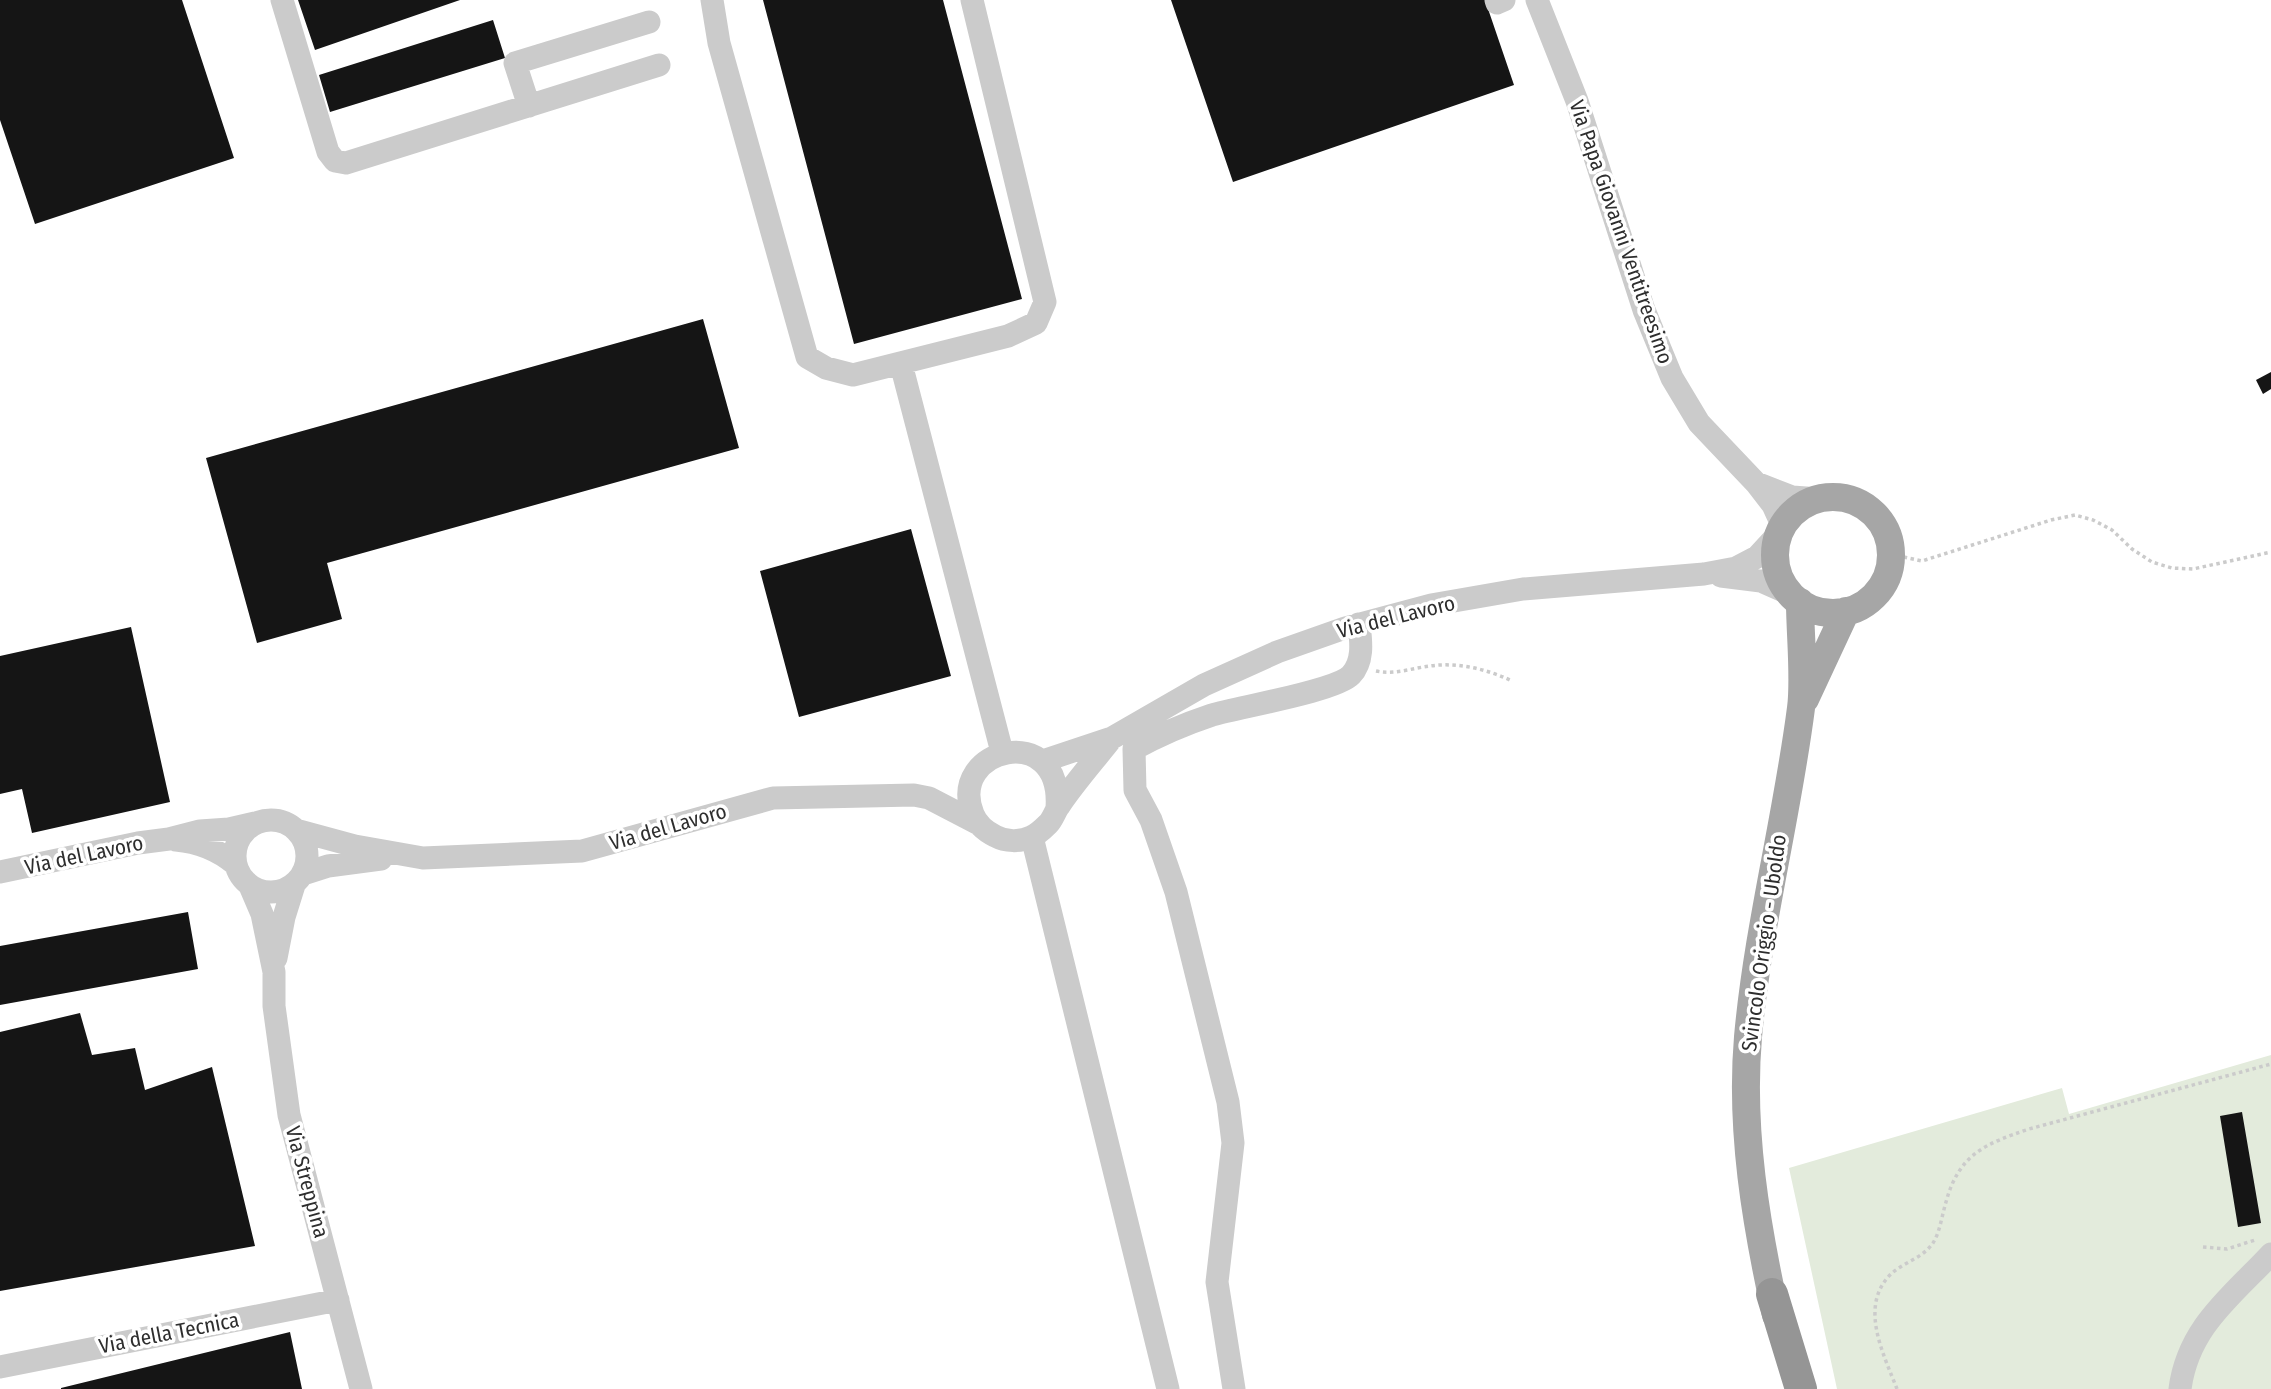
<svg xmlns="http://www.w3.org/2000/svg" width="2271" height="1389" font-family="'Fira Sans Condensed',sans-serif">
<rect width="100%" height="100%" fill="#fff"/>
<path fill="#e3ebdc" d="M2271,1055v334h-434l-48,-221 273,-80 7,26z"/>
<path fill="#151515" d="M0,0h182l52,158 -199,66 -35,-104z
M298,0h162l-145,50z
M763,0h180l79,299 -168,45z
M1171,0h314l29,85 -281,97z
M493,20l12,38 -175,54 -11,-37z
M703,319l36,129 -412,115 15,56 -85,24 -51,-185z
M2271,372v17l-8,5 -7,-14z
M911,529l40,147 -152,41 -39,-146z
M131,627l39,175 -138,31 -10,-44 -22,5v-138z
M188,912l10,57 -198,36v-59z
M80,1013l12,42 43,-7 10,42 67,-23 43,179 -255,45v-259z
M2242,1112l19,111 -23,4 -18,-111z
M290,1332l12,57h-241v-1z"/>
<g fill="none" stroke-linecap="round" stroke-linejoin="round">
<path stroke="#cbcbcb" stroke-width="3.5" stroke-dasharray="3.5 3.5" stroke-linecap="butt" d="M1890,554l32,7 129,-41 24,-5 18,5 19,10 20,19 20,13 20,6 21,1 78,-17
M1376,671c18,4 37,-3 54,-5 27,-4 56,3 80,14
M2203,1247l24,2 28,-9
M1897,1389c-13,-34 -39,-83 -6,-115 13,-12 32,-16 42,-31 7,-11 9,-28 13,-41 13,-48 39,-58 83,-73l242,-65"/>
<path stroke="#cbcbcb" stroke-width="23" d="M282,0l46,152 7,9 11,2 313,-98
M712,0l7,43 88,314 19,11 27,7 155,-39 28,-13 9,-21 -73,-302
M1496,0l1,3 7,-3
M1537,0l40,101 67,209 28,68 27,45 57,60
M529,106l-14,-43 134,-41
M901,364l101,388
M1783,527l-10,-22 -17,-22 36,14 28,2
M1721,576l40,5 29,13
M1043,761l69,-23 92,-53 73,-33 68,-24 86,-23 92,-16 181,-15 32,-6 21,-11 23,-25
M1057,808c6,-89 -111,-60 -84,6 4,10 12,17 22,22 11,6 25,6 36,1 5,-2 13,-9 17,-13 5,-5 7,-13 11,-18 16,-24 35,-45 53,-68
M235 856a36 36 0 1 1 72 0a36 36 0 1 1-72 0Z
M296,830l59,16 68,12 159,-7 191,-53 141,-3 15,3 50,26
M1032,837l136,552
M176,840c23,2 41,9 59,24
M0,872l138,-29 31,-4 31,-8 29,-2 26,-6
M303,874l25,-8 53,-7
M250,886l12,28 12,58v34l15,109 72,274
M276,958l8,-41 10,-32
M0,1367l338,-67
M1234,1389l-17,-107 16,-139 -5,-41 -52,-210 -25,-72 -16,-30 -1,-41c25,-14 51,-25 78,-34 27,-8 124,-24 139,-40 13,-14 10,-34 8,-51
M2180,1389c8,-62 52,-93 91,-135"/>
<path stroke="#a6a6a6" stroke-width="28" d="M1775 555a58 58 0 1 1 116 0a58 58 0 1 1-116 0Z
M1805,699l41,-88
M1776,1315c-20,-91 -36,-185 -28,-278 10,-111 39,-219 53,-329 4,-30 -1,-74 -1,-106"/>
<path stroke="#959595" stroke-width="32" d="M1772,1294l29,95"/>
</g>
<g text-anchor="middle" stroke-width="7" stroke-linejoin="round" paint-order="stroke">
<g font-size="21" fill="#2e2e2e" stroke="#fff">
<text transform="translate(1621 232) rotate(71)" y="7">Via Papa Giovanni Ventitreesimo</text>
<text transform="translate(1396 617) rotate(-14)" y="7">Via del Lavoro</text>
<text transform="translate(668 827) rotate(-16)" y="7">Via del Lavoro</text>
<text transform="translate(84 855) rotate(-12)" y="7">Via del Lavoro</text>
<text transform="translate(1764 943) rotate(-82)" y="7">Svincolo Origgio - Uboldo</text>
<text transform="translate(307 1182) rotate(75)" y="7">Via Streppina</text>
<text transform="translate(169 1333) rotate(-11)" y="7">Via della Tecnica</text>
</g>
</g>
</svg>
